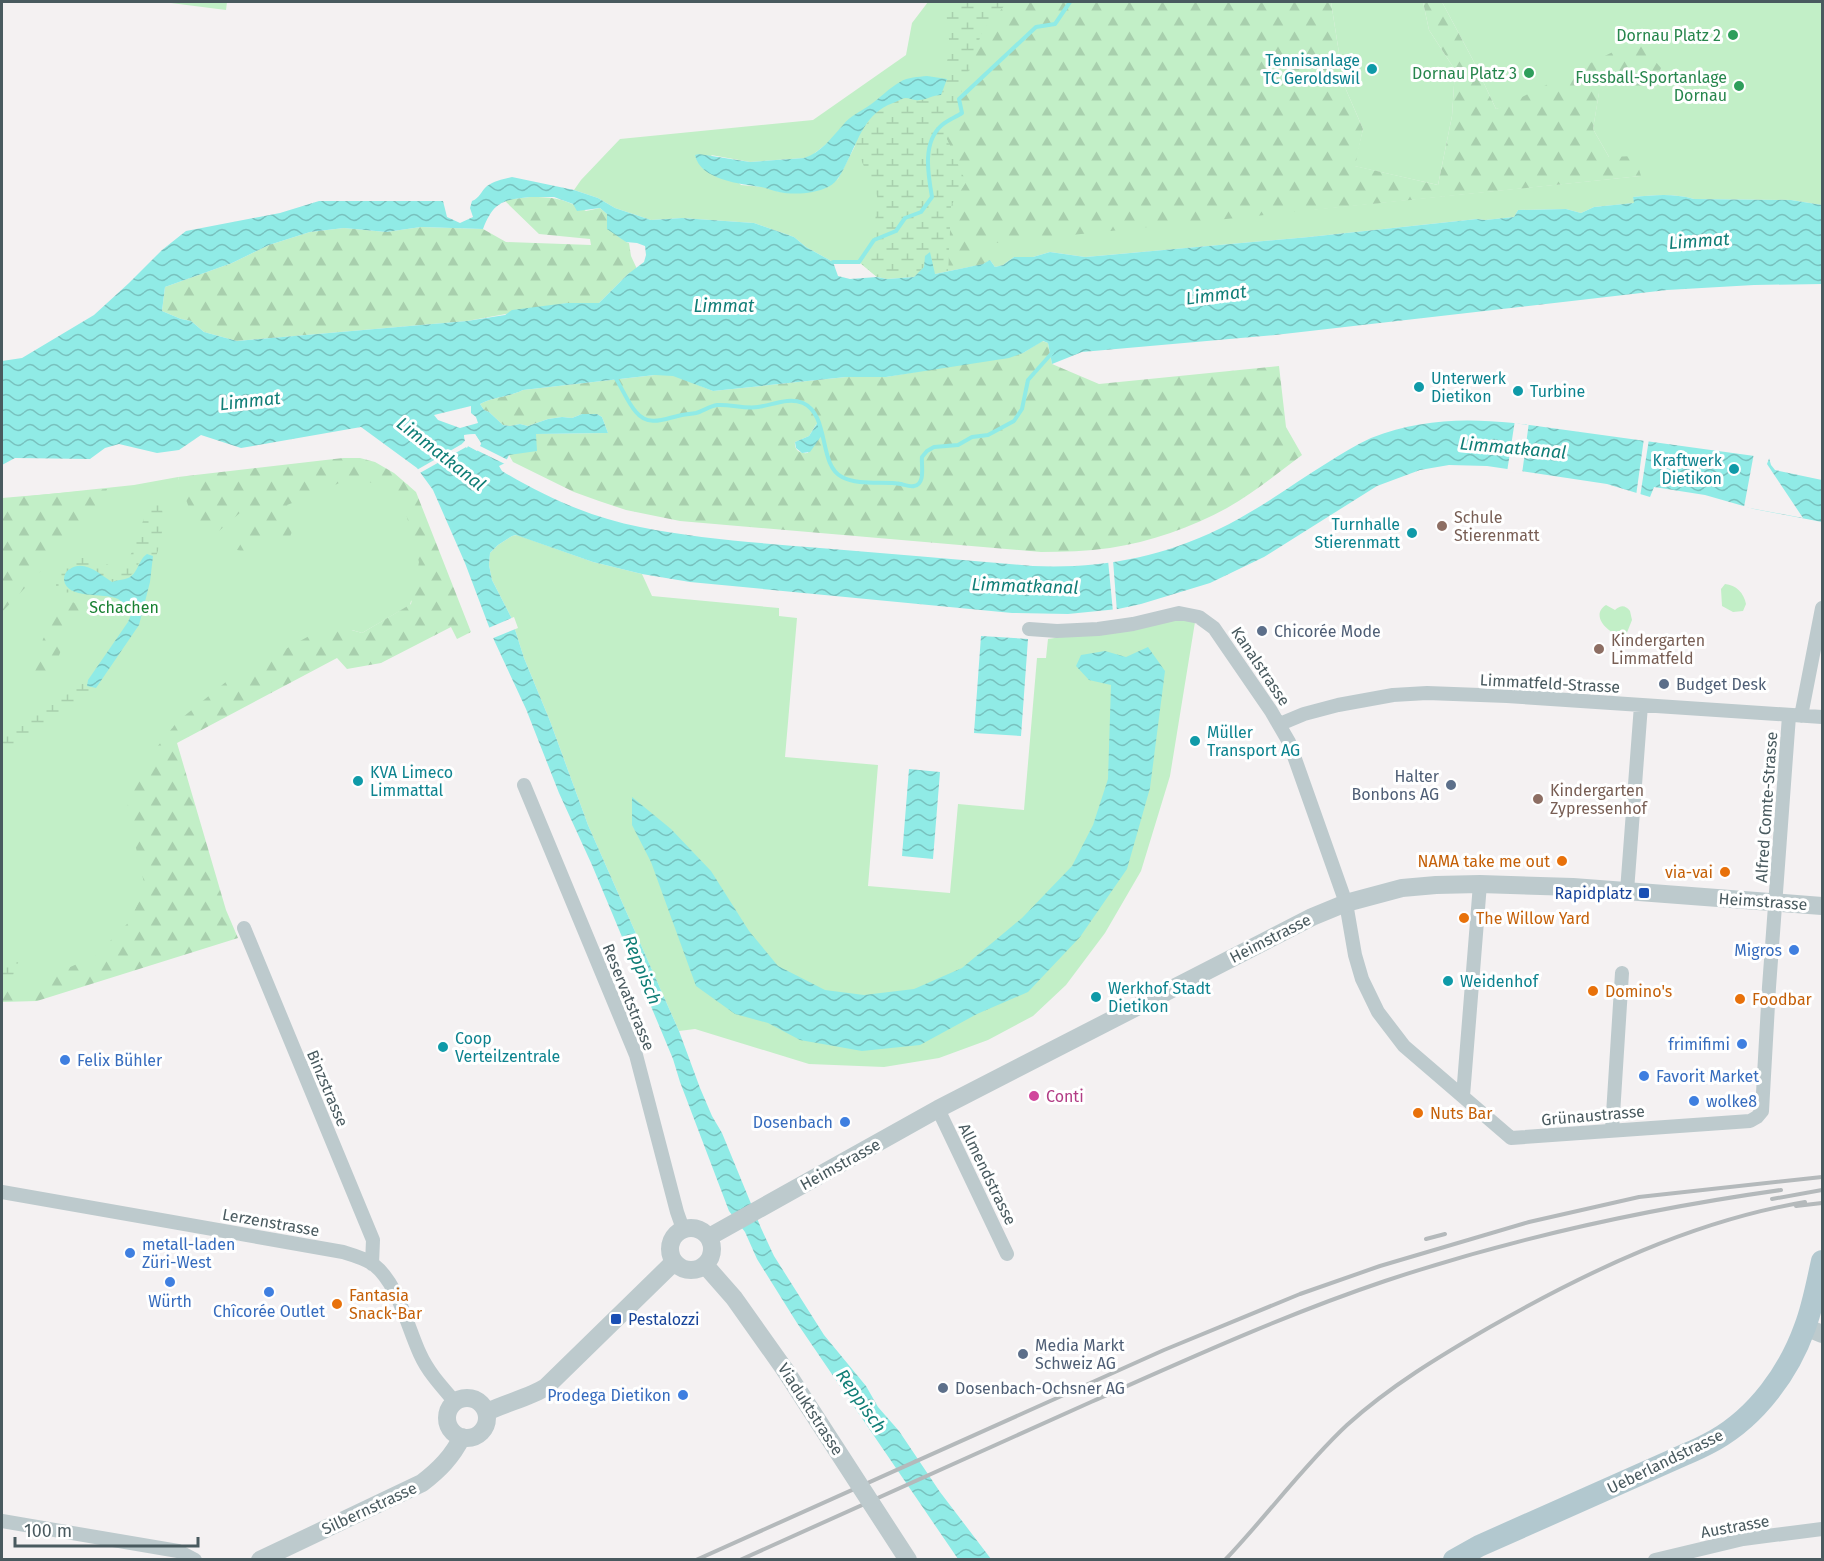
<svg xmlns="http://www.w3.org/2000/svg" width="1824" height="1561" font-family="'Fira Sans',sans-serif">
<defs>
<pattern id="forest-firs" width="22" height="20" patternUnits="userSpaceOnUse" patternTransform="scale(1.5)"><rect width="22" height="20" fill="#c2efc7"/><path d="M5 1l3.5 6h-7zM16 11l3.5 6h-7z" fill="#a8cfad"/></pattern>
<pattern id="wetland-marsh" width="20" height="14" patternUnits="userSpaceOnUse" patternTransform="scale(1.5)"><rect width="20" height="14" fill="#c2efc7"/><path d="M1 5h8M5 5V1M11 12h8M15 12V8" fill="none" stroke="#a8cfad"/></pattern>
<pattern id="water-waves" width="16" height="10" patternUnits="userSpaceOnUse" patternTransform="scale(1.5)"><rect width="16" height="10" fill="#90ebe6"/><path d="M0 5q4-4 8 0t8 0" fill="none" stroke="#78c1be"/></pattern>
</defs>
<rect width="100%" height="100%" fill="#f4f1f2"/>
<path fill="#c2efc7" fill-rule="evenodd" d="M163,2h64l-1,8z
M928,2h380l1,208 331,-34 -31,-19 -16,-28 6,-37 17,-10 38,8 7,-22 -165,41 -23,-49 -31,-58h380v203l-31,-5 -97,-1c-21,-6 -40,-4 -61,-2l2,6 -41,4 -13,6 -15,-4 -48,1 -4,7 -29,3 -8,-1 -168,18 -212,19 -12,1 -35,-5 -17,5h-19l-11,8 -8,2 -5,-7 -7,4 -49,10 -57,3 -18,-15h-26l-27,-15 -12,-10 -40,-14 -72,-5 -31,2 -36,-12 -17,-10 -24,-8 7,-10 39,-41 193,-19 93,-65 6,-32zM829,142l26,4 -17,33 -23,12 -17,2 -18,-1 -17,-5 -22,-2 -30,-30 39,7 54,-4 7,-2z
M1331,2h92l6,28 26,40 -3,46 -14,69 -84,-19 9,-37 -19,-44z
M365,460l43,25 41,98 -38,18 -1,4 -48,28 -10,-3 -180,98 53,201 -184,66h-39v-496l132,-14 44,-8 1,3z
M517,535l76,27 49,12 10,22 127,12v8l18,2 -12,139 93,8 -10,121 82,7 8,-89 66,6 13,-152h9l2,-19 130,-20 17,3 -25,154 -29,95 -36,62 -39,52 -33,31 -45,24 -49,18 -55,9 -75,-3 -114,-35 -16,2 -91,-206 -38,-104 -26,-63 -13,-41 -19,-37 -3,-15 1,-12 8,-8 14,-9z
M1725,584c11,1 19,9 21,20l-3,7 -10,1 -11,-6 -1,-17z
M1606,605l9,5c6,-5 10,-5 15,1l2,9 -6,15c-14,3 -38,-19 -20,-30z"/>
<path fill="url(#forest-firs)" fill-rule="evenodd" d="M1008,2h323l13,83 19,44 -8,37 83,19 14,-69 3,-46 -26,-40 -6,-28h19l31,58 23,49 8,-3 133,-66 24,28 -7,23 -38,-9 -17,11 -6,36 16,28 26,-1 6,20 -646,67 -10,-3 5,20 -7,4 -35,7 3,-65 15,-24 -25,-56 21,-13 -3,-14 24,-70z
M530,197c24,0 35,2 56,14l14,-3 7,6 1,8 18,20 3,1 2,13 6,13 -9,5 -29,29h-32l-100,18 -230,20 -33,-9 -13,-11 -10,-2 -19,-8 3,-24 67,-24 37,-18 41,-13 34,-4 42,4 35,-5 62,2 23,13 85,3 -1,-6 -51,-5 -35,-34z
M1042,341l6,2 4,21 47,20 180,-18 7,61 16,28c-24,18 -48,38 -75,53 -35,19 -77,34 -117,40 -23,3 -46,4 -69,4l-361,-31 -54,-11 -27,-9 -25,-9 -61,-30 -4,-7 27,-21 72,-1 -6,-16 -5,-3h-15l-10,4 -10,-1 -14,2 -20,7 -8,-2 -10,2 -7,-1 -14,-13 -5,-2 -4,-6c14,-7 29,-7 43,-14l132,-15h18l40,16 133,-14h40l137,-24zM817,423l-9,30c-8,1 -14,-3 -13,-11l14,-6z
M343,458h17l15,4 19,11 22,19 55,140 -14,7 -6,-12 -70,36 -34,6 -10,-11 -160,85 49,167 12,28 -201,63 -35,1v-13l48,-2v-11l45,-20 35,-35 15,-34 -18,-78 7,-33 43,-54 50,-41 104,-57 31,9 49,-29 8,-42 -15,-56 -14,-18 -39,-11 -26,13 -38,15 8,18 -5,14 -25,-2 -14,19 -14,-4 16,-26 -12,-12 -28,24h-14l-21,-59z
M107,489l-7,20 -98,103v-114z
M66,599l15,7 -14,29 -14,36 -15,18 -7,-2 12,-48z"/>
<path fill="url(#wetland-marsh)" d="M945,2h63l-25,27 -24,70 3,14 -21,13 25,56 -15,24 -3,65 -14,3 -4,-21 -5,3 -1,11 -10,10 -27,2 -10,-2 -18,-15 15,-22 3,-44 -22,-50c10,-23 23,-42 49,-47 5,-1 9,1 14,1 7,0 15,-5 23,-5l6,-16 -4,-1 7,-29z
M159,497c8,21 2,50 -7,70l1,-11 -12,2c-8,19 -10,19 -29,24l-16,-10 -29,16 5,4 -9,1 -7,-7 1,-16 15,-12 14,-3 27,12h10c2,-4 6,-8 8,-13 9,-17 11,-45 28,-57z
M88,680v6l8,2 -11,12 -83,53v-16z
M8,959h11l-4,14 -10,10h-3v-22z"/>
<path fill="url(#water-waves)" fill-rule="evenodd" d="M927,76l20,3 -6,16c-8,0 -15,5 -22,5 -5,1 -9,-2 -14,-2 -4,1 -9,4 -12,5 -28,10 -34,36 -46,59 -5,10 -9,20 -19,25 -14,7 -35,8 -49,5 -6,-1 -12,-4 -18,-5 -20,-3 -61,-7 -66,-32l4,-1 51,8 54,-4c18,-6 27,-20 39,-33 7,-9 17,-13 27,-20 10,-7 19,-17 30,-23 8,-5 18,-5 27,-6z
M512,177l62,13 24,8 17,10 36,12 31,-2 72,5 40,14 12,10 27,15 5,14 12,3 27,-2 10,2 27,-2 10,-10 1,-11 5,-4 5,22 48,-10 7,-4 5,7 8,-2 11,-8h19l17,-5 35,5 12,-1 212,-19 168,-18 8,1 29,-3 4,-7 48,-1 15,4 13,-6 40,-4 -1,-6c21,-2 40,-4 61,2l97,1 31,5v79l-68,1 -87,5 -392,45 -193,17 -30,12 -4,-21 -5,-2 -20,12 -14,5 -123,19h-40l-133,14 -40,-15 -18,-1 -132,15c-14,7 -29,7 -43,14l4,6 5,2 14,13 7,1 10,-2 8,2 20,-7 14,-2 10,1 10,-4h15l5,3 6,16 -72,1 1,17 -28,4 -4,8 -6,3 3,5c41,25 90,47 138,56 59,12 120,16 180,21 71,6 142,12 213,18 65,3 127,-8 186,-37 38,-18 72,-44 108,-66 14,-9 29,-18 44,-25 49,-19 92,-20 143,-15l255,35 2,7 4,5 47,10v42l-68,-13 -49,-14 -51,-8 -4,10 -43,-13 -120,-18 -38,-1 -29,5 -43,16 -113,71 -54,26 -69,21 -23,5 -50,5 -56,-1 -322,-31 -48,-8 -49,-12 -77,-27 -4,1 -14,9 -8,8 -1,12 3,15 19,37 13,41 26,63 38,104 91,206 21,57 12,28 10,17 39,95 13,28 50,79 42,51 12,21 21,24 41,61 51,67h-33l-161,-236 -40,-64 -12,-27 -16,-21 -49,-129 -7,-23 -81,-194 -33,-72 -33,-84 -32,-69 -29,-77 -32,-73 -16,-22 -56,-41 -120,21 -40,-13 -22,15 -22,3 -38,-9 -14,4 -15,11 -75,-1 -13,7v-104l20,-3 72,-43 35,-32 33,-33 24,-19 94,-18 39,-12h124l4,16 13,6 13,-6 -3,-9 2,-7c8,-3 9,-10 15,-15 7,-5 16,-7 25,-9zM530,197h24l19,7 4,7 23,-3 7,6v15l19,13 11,1 8,3 1,9 -2,7 -16,12 -29,29h-32l-55,7 -7,5 -38,6 -230,20 -33,-9 -13,-11 -10,-2 -19,-8 3,-24 67,-24 37,-18 41,-13 34,-4 42,4 35,-5 62,2c11,-28 20,-29 47,-32zM471,406v7l5,4 2,6 -18,5 -22,-8 -4,-5zM475,434l6,10 -4,7 -9,-5 -1,2 -5,-4 3,-3 -1,-6z
M818,422l4,13 -12,17 -8,1 -6,-5 -1,-6 14,-6z
M147,554l6,2 -3,26 -11,43 -43,63 -9,-2 1,-6 40,-58 4,-10c-4,-4 -9,-10 -14,-13 -15,-7 -51,1 -54,-19 0,-5 2,-9 6,-11 14,-10 30,5 42,13 5,-2 11,-2 16,-4 10,-4 10,-18 19,-24z
M981,636l47,3 -7,97 -47,-3z
M1148,647l17,24 -15,117 -23,81 -47,68 -52,55 -51,22 -57,31 -58,6 -62,-11 -32,-17 -33,-9 -39,-28 -45,-124 -19,-37v-28l39,32 40,42 38,60 29,35 47,24 39,5 50,-6 48,-21 60,-50 50,-52 21,-41 15,-46 3,-94 -22,-5 -13,-14 5,-11 24,-4 21,6z
M909,769l31,3 -7,87 -31,-3z"/>
<path fill="#f4f1f2" d="M1515,420h2v3l4,1 6,1 1,-3h1l-7,52 -15,-2z
M475,434l6,9 -1,3 30,15 -3,4 -39,-19 -50,28 -1,-3h-2l47,-27 3,-3 -1,-6z
M1644,438l5,1 -9,58 -4,-1z
M1754,453l16,3 -3,8 36,54 -59,-11z
M1108,560h5l4,52h-4z
M514,617l4,11 -27,11 -5,-10z"/>
<g fill="none" stroke-linecap="round" stroke-linejoin="round">
<path stroke="#90ebe6" stroke-width="4" d="M833,262h26l15,-22 22,-9 9,-13 16,-6 11,-15c-4,-23 -10,-55 10,-72 6,-5 14,-8 20,-12l-3,-14 77,-72 19,-3 15,-22
M615,377c7,11 13,26 21,35 13,16 30,6 46,3 5,-1 9,-1 14,-2 7,-2 14,-7 21,-8 14,-1 27,4 41,2 15,-2 30,-10 45,-4 27,12 15,62 39,74 17,9 41,4 59,7 4,1 10,3 13,2 12,-2 7,-21 8,-29l5,-6 7,-4 24,-2 14,-8 16,-2 26,-14 8,-12 6,-29 24,-27"/>
<path stroke="#bdcacd" stroke-width="14" d="M1029,629l28,2 41,-2 35,-5 46,-11 20,4 15,11 57,83 18,31 57,161 9,52 7,24 16,33 26,34 107,92 239,-17 7,-4 5,-6 7,-124 20,-271
M1801,716l21,-108
M1280,724l24,-10 34,-9 55,-10 34,-2 80,3 315,21
M524,785l112,270 41,157 6,17
M1627,891l14,-186
M244,928l129,312 -1,24
M1463,1096l17,-212
M938,1109l69,145
M1612,1130l10,-157
M2,1192l341,60c10,3 21,6 30,12 25,19 34,62 47,90 8,18 22,33 35,48
M2,1521l176,30 17,9
M1655,1560l88,-21 79,-10"/>
<path stroke="#bdcacd" stroke-width="18" d="M670 1249a21 21 0 1 1 42 0a21 21 0 1 1-42 0Z
M709,1237l229,-128 374,-192 34,-14 56,-15 34,-3 44,-1 93,3 249,19
M705,1265l29,33 51,72
M1805,1327l17,7
M447 1418a20 20 0 1 1 40 0a20 20 0 1 1-40 0Z
M487,1412c18,-9 44,-15 59,-25l128,-125
M260,1560l162,-77c17,-13 30,-26 40,-46"/>
<path stroke="#b2c8cf" stroke-width="22" d="M1454,1560l25,-14 207,-92c10,-4 20,-9 29,-14 42,-24 74,-68 90,-113 8,-21 12,-44 17,-66"/>
<path stroke="#b4b9bb" stroke-width="4" d="M1772,1199l50,-9
M1796,1206l26,-3
M1426,1239l19,-5
M696,1560l468,-210 136,-56 80,-28 149,-44 110,-25 183,-20
M740,1560c117,-53 234,-106 351,-158 97,-43 193,-87 294,-121 129,-43 261,-72 396,-91
M1225,1560c42,-44 78,-94 122,-135 43,-39 93,-69 143,-98 98,-56 203,-106 315,-125"/>
<path stroke="#bdcacd" stroke-width="18" d="M785,1370l123,190"/>
</g>
<g fill="#2e9e5b" stroke="#fff" stroke-width="2">
<circle cx="1733" cy="35" r="6"/>
<circle cx="1529" cy="73" r="6"/>
<circle cx="1739" cy="86" r="6"/>
</g>
<g fill="#0f9aa8" stroke="#fff" stroke-width="2">
<circle cx="1372" cy="69" r="6"/>
<circle cx="1419" cy="387" r="6"/>
<circle cx="1518" cy="391" r="6"/>
<circle cx="1734" cy="469" r="6"/>
<circle cx="1412" cy="533" r="6"/>
<circle cx="1195" cy="741" r="6"/>
<circle cx="358" cy="781" r="6"/>
<circle cx="1448" cy="981" r="6"/>
<circle cx="1096" cy="997" r="6"/>
<circle cx="443" cy="1047" r="6"/>
</g>
<g fill="#8d6e63" stroke="#fff" stroke-width="2">
<circle cx="1442" cy="526" r="6"/>
<circle cx="1599" cy="649" r="6"/>
<circle cx="1538" cy="799" r="6"/>
</g>
<g fill="#5c6f8a" stroke="#fff" stroke-width="2">
<circle cx="1262" cy="631" r="6"/>
<circle cx="1664" cy="684" r="6"/>
<circle cx="1451" cy="785" r="6"/>
<circle cx="1023" cy="1354" r="6"/>
<circle cx="943" cy="1388" r="6"/>
</g>
<g fill="#e8710a" stroke="#fff" stroke-width="2">
<circle cx="1562" cy="861" r="6"/>
<circle cx="1725" cy="872" r="6"/>
<circle cx="1464" cy="918" r="6"/>
<circle cx="1593" cy="991" r="6"/>
<circle cx="1740" cy="999" r="6"/>
<circle cx="1418" cy="1113" r="6"/>
<circle cx="337" cy="1304" r="6"/>
</g>
<g fill="#1a4fb4" stroke="#fff" stroke-width="2">
<rect x="1638" y="887" width="12" height="12" rx="3"/>
<rect x="610" y="1313" width="12" height="12" rx="3"/>
</g>
<g fill="#3f7fe0" stroke="#fff" stroke-width="2">
<circle cx="1794" cy="950" r="6"/>
<circle cx="1742" cy="1044" r="6"/>
<circle cx="65" cy="1060" r="6"/>
<circle cx="1644" cy="1076" r="6"/>
<circle cx="1694" cy="1101" r="6"/>
<circle cx="845" cy="1122" r="6"/>
<circle cx="130" cy="1253" r="6"/>
<circle cx="170" cy="1282" r="6"/>
<circle cx="269" cy="1292" r="6"/>
<circle cx="683" cy="1395" r="6"/>
</g>
<circle fill="#d1479c" stroke="#fff" stroke-width="2" cx="1034" cy="1096" r="6"/>
<g text-anchor="middle" stroke-width="6" stroke-linejoin="round" paint-order="stroke">
<g font-size="16" fill="#27864d" stroke="#fff" text-anchor="end">
<text x="1721" y="41">Dornau Platz 2</text>
<text x="1517" y="79">Dornau Platz 3</text>
<text x="1727" y="83">Fussball-Sportanlage<tspan x="1727" dy="18">Dornau</tspan></text>
</g>
<g font-size="16" fill="#0d838f" stroke="#fff" text-anchor="start">
<text x="1360" y="66" text-anchor="end">Tennisanlage<tspan x="1360" dy="18">TC Geroldswil</tspan></text>
<text x="1431" y="384">Unterwerk<tspan x="1431" dy="18">Dietikon</tspan></text>
<text x="1530" y="397">Turbine</text>
<text x="1722" y="466" text-anchor="end">Kraftwerk<tspan x="1722" dy="18">Dietikon</tspan></text>
<text x="1400" y="530" text-anchor="end">Turnhalle<tspan x="1400" dy="18">Stierenmatt</tspan></text>
<text x="1207" y="738">Müller<tspan x="1207" dy="18">Transport AG</tspan></text>
<text x="370" y="778">KVA Limeco<tspan x="370" dy="18">Limmattal</tspan></text>
<text x="1460" y="987">Weidenhof</text>
<text x="1108" y="994">Werkhof Stadt<tspan x="1108" dy="18">Dietikon</tspan></text>
<text x="455" y="1044">Coop<tspan x="455" dy="18">Verteilzentrale</tspan></text>
</g>
<g font-size="16" fill="#785e54" stroke="#fff" text-anchor="start">
<text x="1454" y="523">Schule<tspan x="1454" dy="18">Stierenmatt</tspan></text>
<text x="1611" y="646">Kindergarten<tspan x="1611" dy="18">Limmatfeld</tspan></text>
<text x="1550" y="796">Kindergarten<tspan x="1550" dy="18">Zypressenhof</tspan></text>
</g>
<g font-size="16" fill="#198032" stroke="#fff">
<text x="124" y="613">Schachen</text>
</g>
<g font-size="16" fill="#4e5e75" stroke="#fff" text-anchor="start">
<text x="1274" y="637">Chicorée Mode</text>
<text x="1676" y="690">Budget Desk</text>
<text x="1439" y="782" text-anchor="end">Halter<tspan x="1439" dy="18">Bonbons AG</tspan></text>
<text x="1035" y="1351">Media Markt<tspan x="1035" dy="18">Schweiz AG</tspan></text>
<text x="955" y="1394">Dosenbach-Ochsner AG</text>
</g>
<g font-size="16" fill="#495a5f" stroke="#fff">
<text transform="translate(1261 666) rotate(56)" y="6">Kanalstrasse</text>
<text transform="translate(1550 683) rotate(3)" y="6">Limmatfeld-Strasse</text>
<text transform="translate(1766 807) rotate(-86)" y="6">Alfred Comte-Strasse</text>
<text transform="translate(1763 901) rotate(4)" y="6">Heimstrasse</text>
<text transform="translate(1270 938) rotate(-27)" y="6">Heimstrasse</text>
<text transform="translate(629 997) rotate(68)" y="6">Reservatstrasse</text>
<text transform="translate(328 1088) rotate(67)" y="6">Binzstrasse</text>
<text transform="translate(1593 1115) rotate(-5)" y="6">Grünaustrasse</text>
<text transform="translate(840 1164) rotate(-29)" y="6">Heimstrasse</text>
<text transform="translate(988 1174) rotate(64)" y="6">Allmendstrasse</text>
<text transform="translate(271 1222) rotate(10)" y="6">Lerzenstrasse</text>
<text transform="translate(811 1409) rotate(57)" y="6">Viaduktstrasse</text>
<text transform="translate(1665 1461) rotate(-26)" y="6">Ueberlandstrasse</text>
<text transform="translate(369 1508) rotate(-25)" y="6">Silbernstrasse</text>
<text transform="translate(1735 1526) rotate(-10)" y="6">Austrasse</text>
</g>
<g font-size="16" fill="#c56008" stroke="#fff" text-anchor="start">
<text x="1550" y="867" text-anchor="end">NAMA take me out</text>
<text x="1713" y="878" text-anchor="end">via-vai</text>
<text x="1476" y="924">The Willow Yard</text>
<text x="1605" y="997">Domino's</text>
<text x="1752" y="1005">Foodbar</text>
<text x="1430" y="1119">Nuts Bar</text>
<text x="349" y="1301">Fantasia<tspan x="349" dy="18">Snack-Bar</tspan></text>
</g>
<g font-size="16" fill="#164399" stroke="#fff" text-anchor="end">
<text x="1632" y="899">Rapidplatz</text>
<text x="628" y="1325" text-anchor="start">Pestalozzi</text>
</g>
<g font-size="16" fill="#366cbe" stroke="#fff" text-anchor="end">
<text x="1782" y="956">Migros</text>
<text x="1730" y="1050">frimifimi</text>
<text x="77" y="1066" text-anchor="start">Felix Bühler</text>
<text x="1656" y="1082" text-anchor="start">Favorit Market</text>
<text x="1706" y="1107" text-anchor="start">wolke8</text>
<text x="833" y="1128">Dosenbach</text>
<text x="142" y="1250" text-anchor="start">metall-laden<tspan x="142" dy="18">Züri-West</tspan></text>
<text x="170" y="1307" text-anchor="middle">Würth</text>
<text x="269" y="1317" text-anchor="middle">Chîcorée Outlet</text>
<text x="671" y="1401">Prodega Dietikon</text>
</g>
<g font-size="16" fill="#b23c85" stroke="#fff" text-anchor="start">
<text x="1046" y="1102">Conti</text>
</g>
<g font-size="18" font-style="italic" fill="#107e77" stroke="#fff">
<text transform="translate(1699 241) rotate(-4)" y="6">Limmat</text>
<text transform="translate(1216 295) rotate(-7)" y="6">Limmat</text>
<text x="724" y="312">Limmat</text>
<text transform="translate(250 401) rotate(-6)" y="6">Limmat</text>
<text transform="translate(1513 448) rotate(5)" y="6">Limmatkanal</text>
<text transform="translate(441 454) rotate(38)" y="6">Limmatkanal</text>
<text transform="translate(1025 586) rotate(2)" y="6">Limmatkanal</text>
<text transform="translate(642 970) rotate(68)" y="6">Reppisch</text>
<text transform="translate(861 1401) rotate(55)" y="6">Reppisch</text>
</g>
</g>
<rect width="1824" height="1561" fill="none" stroke="#495a5f" stroke-width="6"/>
<path d="M15 1537v9h183v-9" fill="none" stroke="#495a5f" stroke-width="3"/>
<text x="24" y="1537" font-size="18" fill="#495a5f" stroke="#ffffff" stroke-width="4.5" paint-order="stroke">100 m</text>
</svg>
